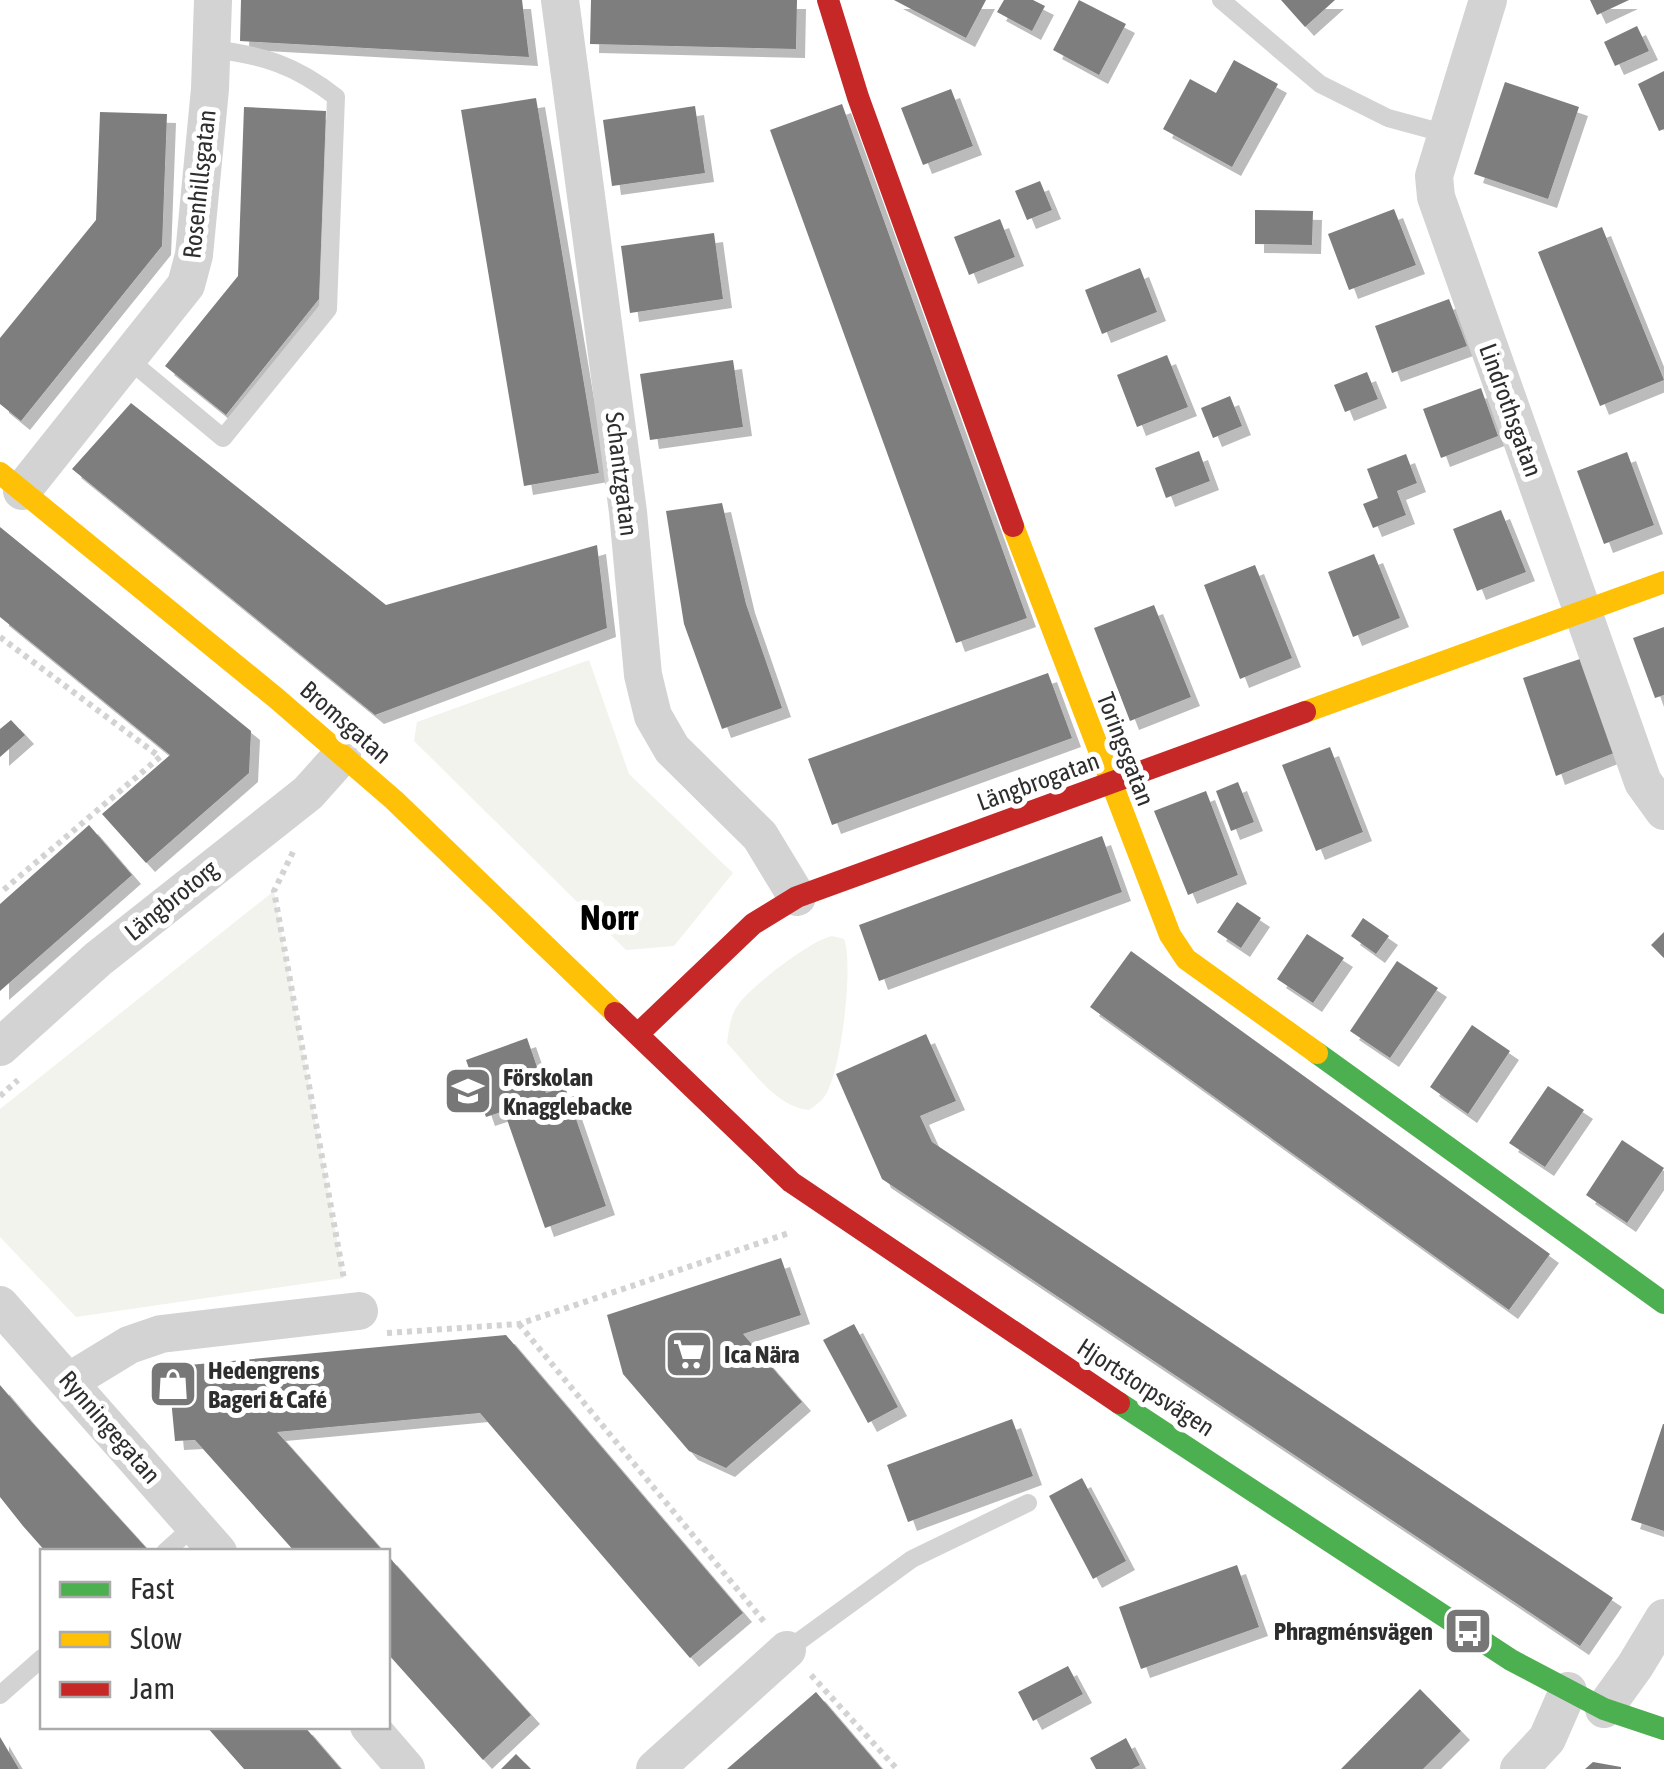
<svg xmlns="http://www.w3.org/2000/svg" width="1664" height="1769" font-family="'Asap Condensed',sans-serif">
<defs>
<filter id="shadow"><feDropShadow dx="9" dy="9" stdDeviation="0" flood-color="#0004"/></filter>
</defs>
<rect width="100%" height="100%" fill="#fff"/>
<path fill="#f1f3ec" d="M589,660l40,114 104,99 -59,73 -48,4 -212,-209 3,-19z
M274,891l70,387 -268,39 -76,-80v-128z
M832,936l12,3c10,26 -3,131 -18,155 -4,7 -10,11 -17,16 -34,-3 -59,-43 -82,-67 2,-13 3,-27 11,-38 12,-18 73,-65 94,-69z"/>
<path fill="#7e7e7e" filter="url(#shadow)" d="M241,0h281l7,57 -289,-16z
M591,0h206l-1,49 -206,-5z
M894,0h92l-20,38z
M1004,0h29l12,6 -13,25 -35,-19z
M1079,0l47,24 -27,51 -46,-25z
M1281,0h54l-30,27z
M1590,0h39l-32,15z
M1637,26l12,25 -34,15 -11,-24z
M1234,60l44,24 -46,83 -69,-38 27,-50 26,14z
M1664,71v58l-5,2 -21,-47z
M1505,82l74,25 -31,92 -74,-25z
M951,89l22,57 -50,19 -22,-57z
M536,98l63,375 -75,13 -63,-376z
M842,104l185,514 -71,25 -186,-513z
M695,106l10,67 -93,13 -9,-66z
M244,107l82,4 -7,188 -93,116 -61,-49 73,-90z
M100,112l67,2 -5,132 -141,175 -21,-17v-66l96,-118z
M1040,181l12,29 -25,10 -12,-29z
M1394,209l22,56 -67,25 -21,-56z
M1255,210l58,1 -1,34 -57,-1z
M1000,219l15,38 -46,18 -15,-38z
M1602,227l62,153 -64,26 -62,-154z
M714,233l9,66 -93,14 -9,-67z
M1140,268l17,44 -55,22 -17,-44z
M1449,299l18,47 -75,27 -17,-47z
M1167,355l21,52 -51,20 -20,-52z
M733,360l10,67 -93,13 -10,-66z
M1367,372l11,27 -33,13 -11,-27z
M1481,388l17,48 -57,22 -18,-49z
M1230,396l12,30 -29,12 -12,-30z
M131,403l255,202 211,-60 10,83 -232,87 -303,-246z
M1199,451l11,30 -44,17 -11,-30z
M1627,452l27,73 -50,19 -27,-73z
M1406,454l11,29 -20,8 9,24 -33,13 -10,-24 15,-6 -11,-29z
M722,503l24,101 36,104 -60,21 -38,-105 -18,-113z
M1501,510l25,62 -49,19 -24,-62z
M0,527l251,204 -2,42 -103,90 -44,-49 68,-59 -170,-138z
M1374,554l26,64 -47,19 -25,-65z
M1255,565l37,93 -52,21 -36,-94z
M1154,605l37,92 -61,24 -36,-93z
M1664,627v68l-9,3 -22,-60z
M1580,659l34,94 -58,23 -33,-98z
M1048,673l24,65 -240,87 -24,-66z
M11,720l14,15 -25,22v-28z
M1330,747l33,85 -47,19 -34,-86z
M1238,782l16,40 -23,9 -15,-40z
M1206,791l32,84 -50,20 -34,-84z
M89,825l43,50 -132,116v-87z
M1102,836l20,56 -243,89 -20,-56z
M1237,902l24,16 -20,30 -24,-16z
M1363,918l26,18 -13,18 -25,-18z
M1664,932v26l-13,-13z
M1307,934l37,24 -31,45 -36,-24z
M1131,951l419,303 -41,56 -419,-303z
M1397,961l41,27 -48,70 -40,-27z
M1472,1025l38,26 -42,63 -38,-27z
M926,1034l30,67 -36,15 12,26 681,456 -33,48 -698,-467 -46,-105z
M527,1038l19,55 19,-6 41,119 -61,22 -41,-117 -18,6 -20,-57z
M1548,1086l36,24 -39,57 -36,-24z
M1622,1140l42,28 -37,55 -41,-28z
M781,1258l20,57 -58,19 59,68 -76,66 -37,-17 -66,-77 -16,-59z
M854,1324l44,83 -30,16 -45,-83z
M506,1335l237,278 -53,45 -210,-245 -203,19 107,120h-89l-100,-112 -20,1 -7,-74z
M0,1385l28,33 122,134h-104l-23,-26 -23,-29z
M1012,1419l21,57 -125,46 -21,-57z
M1663,1424h1v107l-33,-11z
M1082,1478l44,83 -33,18 -44,-83z
M388,1556l143,159 -48,45 -95,-106z
M1237,1565l22,62 -118,42 -22,-62z
M1068,1666l15,28 -50,27 -15,-29z
M1420,1689l41,42 -38,38h-82z
M816,1692l66,77h-155z
M206,1726h98l37,43h-97z
M0,1737l19,32h-19z
M1126,1738l14,27 -8,4h-36l-6,-11z
M516,1754l15,15h-30z
M1593,1762l28,5v2h-36z"/>
<g fill="none" stroke-linecap="round" stroke-linejoin="round">
<path stroke="#d3d3d3" stroke-width="6" stroke-dasharray="5 5" stroke-linecap="butt" d="M0,637l160,120 -160,136
M293,852l-19,39 70,388
M0,1096l18,-16
M519,1324l247,300
M387,1333l132,-9 270,-91
M811,1675l86,94"/>
<path stroke="#d3d3d3" stroke-width="18" d="M1221,0l99,84 68,34 59,16
M128,359l95,79 105,-129 8,-212c-41,-32 -73,-42 -125,-48
M165,1552l30,-27
M787,1650l125,-91 116,-56
M0,1695l42,-37"/>
<path stroke="#d3d3d3" stroke-width="38" d="M560,0l68,512 15,163 10,41 19,33 88,87 37,61
M1488,0l-54,176 2,21 207,585 21,29
M22,491l164,-206 8,-30 16,-166 3,-89
M0,1047l98,-88 210,-166 34,-38
M0,1305l218,247
M70,1381l59,-36 32,-11 198,-23
M1604,1709l31,-43 29,-48
M369,1726l37,43
M655,1769l132,-119
M1519,1769l28,-30 21,-48"/>
<path stroke="#4caf50" stroke-width="22" d="M1317,1053l347,250
M1119,1403l392,257 93,49 60,20"/>
<path stroke="#ffc107" stroke-width="22" d="M0,473l276,225 118,102 221,213
M1013,526l157,409 16,24 131,94
M1305,712l359,-130"/>
<path stroke="#c62828" stroke-width="22" d="M828,0l30,97 155,429
M615,1013l176,169 328,221
M639,1033l114,-109 44,-27 508,-185"/>
</g>
<defs>
<g id="school-square" transform="scale(2.5)"><rect x="-9" y="-9" width="18" height="18" rx="4" fill="#777" stroke="#fff"/><path d="M0-5L7-2L0 1L-7-2ZM-4 1L0 2.5L4 1V4Q0 6-4 4Z" fill="#fff"/></g>
<g id="supermarket-square" transform="scale(2.5)"><rect x="-9" y="-9" width="18" height="18" rx="4" fill="#777" stroke="#fff"/><path d="M-6-5.5h2.5l.6 2H6L4.5 2H-2.5L-4.4-4H-6ZM-1.5 3.2a1.3 1.3 0 1 0 .1 0ZM3 3.2a1.3 1.3 0 1 0 .1 0Z" fill="#fff"/></g>
<g id="shop-square" transform="scale(2.5)"><rect x="-9" y="-9" width="18" height="18" rx="4" fill="#777" stroke="#fff"/><path d="M-5-2.5h2.3a2.7 3.5 0 0 1 5.4 0H5L5.5 6h-11ZM-1.5-2.5h3a1.5 2.3 0 0 0-3 0Z" fill="#fff"/></g>
<g id="bus-square" transform="scale(2.5)"><rect x="-9" y="-9" width="18" height="18" rx="4" fill="#777" stroke="#fff"/><path d="M-5-6H5V4H4V6H2V4H-2V6H-4V4H-5ZM-3.5-4V0h7V-4ZM-3.5 1.2v1.5H-2V1.2ZM2 1.2v1.5H3.5V1.2Z" fill="#fff"/></g>
</defs>
<g fill-rule="evenodd">
<use href="#school-square" x="468" y="1091"/>
<use href="#supermarket-square" x="689" y="1354"/>
<use href="#shop-square" x="173" y="1384"/>
<use href="#bus-square" x="1468" y="1631"/>
</g>
<g text-anchor="middle" stroke-width="10" stroke-linejoin="round" paint-order="stroke">
<g font-size="25" fill="#2e2e2e" stroke="#fff">
<text transform="translate(199 184) rotate(-84)" y="9">Rosenhillsgatan</text>
<text transform="translate(1511 410) rotate(70)" y="9">Lindrothsgatan</text>
<text transform="translate(622 474) rotate(83)" y="9">Schantzgatan</text>
<text transform="translate(346 722) rotate(41)" y="9">Bromsgatan</text>
<text transform="translate(1126 749) rotate(69)" y="9">Toringsgatan</text>
<text transform="translate(1038 781) rotate(-20)" y="9">Längbrogatan</text>
<text transform="translate(171 900) rotate(-39)" y="9">Längbrotorg</text>
<text transform="translate(1146 1387) rotate(33)" y="9">Hjortstorpsvägen</text>
<text transform="translate(110 1427) rotate(49)" y="9">Rynningegatan</text>
</g>
<g font-size="25" font-weight="bold" fill="#2e2e2e" stroke="#fff" text-anchor="start">
<text x="503" y="1086">Förskolan<tspan x="503" dy="29">Knagglebacke</tspan></text>
<text x="724" y="1363">Ica Nära</text>
<text x="208" y="1379">Hedengrens<tspan x="208" dy="29">Bageri &amp; Café</tspan></text>
<text x="1433" y="1640" text-anchor="end">Phragménsvägen</text>
</g>
<g font-size="35" font-weight="bold" fill="#000" stroke="#fff">
<text x="609" y="930">Norr</text>
</g>
</g>
<rect x="40" y="1549" width="350" height="180" fill="#ffffff" stroke="#ababab" stroke-width="2.5"/>
<rect x="60" y="1582" width="50" height="15" fill="#4caf50" stroke="#ababab" stroke-width="2.5"/>
<text x="130" y="1599" font-size="30" fill="#2e2e2e">Fast</text>
<rect x="60" y="1632" width="50" height="15" fill="#ffc107" stroke="#ababab" stroke-width="2.5"/>
<text x="130" y="1649" font-size="30" fill="#2e2e2e">Slow</text>
<rect x="60" y="1682" width="50" height="15" fill="#c62828" stroke="#ababab" stroke-width="2.5"/>
<text x="130" y="1699" font-size="30" fill="#2e2e2e">Jam</text>
</svg>
